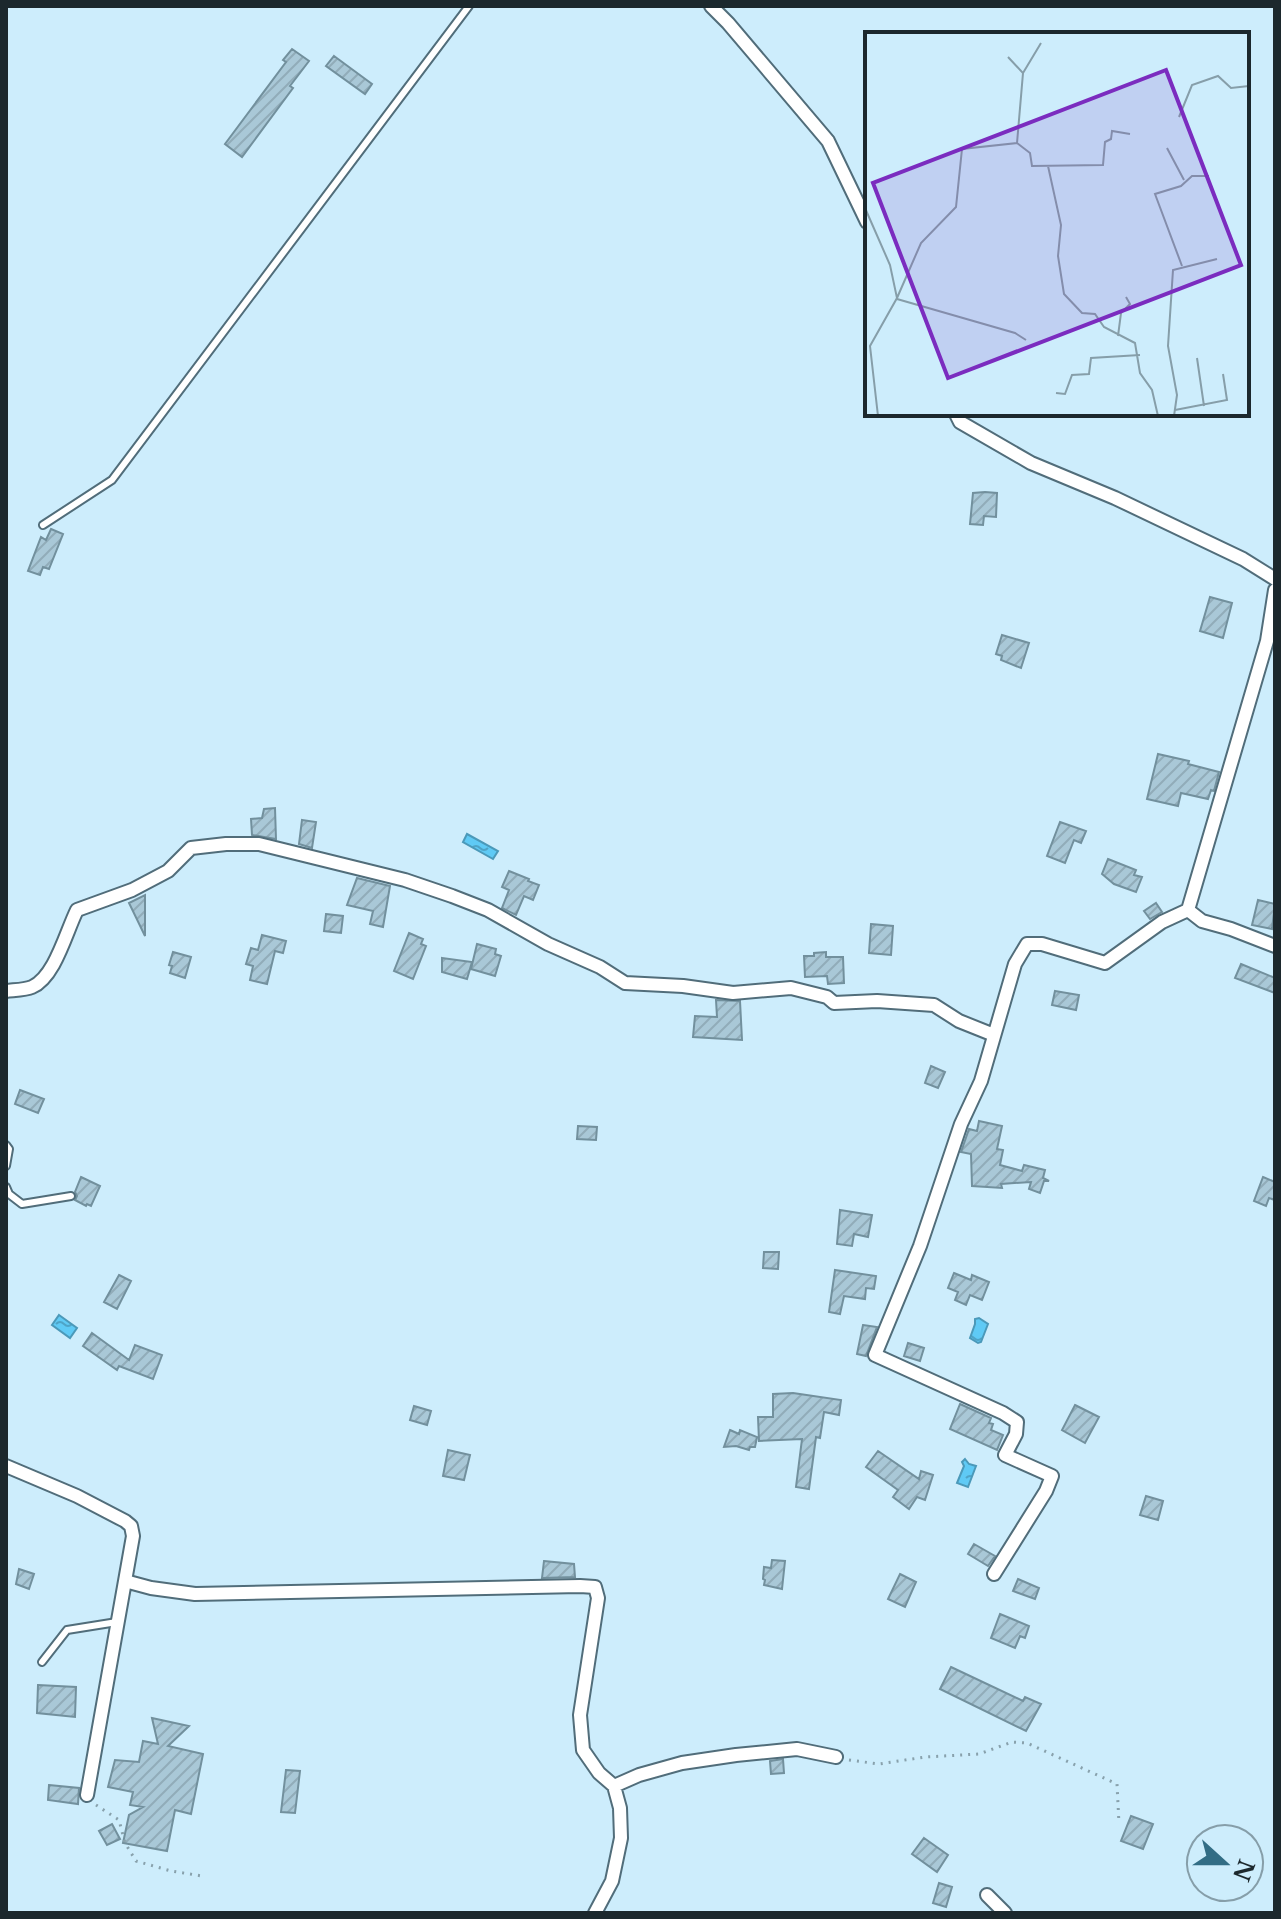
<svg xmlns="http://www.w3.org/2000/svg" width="1281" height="1919" font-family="'Libre Baskerville',serif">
<defs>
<pattern id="water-ripples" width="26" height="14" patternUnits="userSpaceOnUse" patternTransform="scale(2)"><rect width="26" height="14" fill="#5fcaf5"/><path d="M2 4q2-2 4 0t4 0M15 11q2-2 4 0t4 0" fill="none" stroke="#4ea4c7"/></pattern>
<pattern id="building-hatch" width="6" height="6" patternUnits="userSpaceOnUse" patternTransform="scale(2)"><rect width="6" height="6" fill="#a9c8d7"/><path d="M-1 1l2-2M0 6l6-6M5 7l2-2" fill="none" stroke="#91acb9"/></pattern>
</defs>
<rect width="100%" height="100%" fill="#cdedfc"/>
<path fill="url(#water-ripples)" stroke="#4b99b9" stroke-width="2" d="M467,834l31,17 -5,8 -30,-17z
M59,1315l18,13 -7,10 -18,-13z
M979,1318l9,6 -7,18 -3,1 -8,-5 5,-14v-5z
M965,1459l4,5 7,2 -8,21 -11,-4 7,-17 -2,-4z"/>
<path fill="url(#building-hatch)" stroke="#72909d" stroke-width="2" d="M292,49l17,12 -19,25 3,2 -51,69 -17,-13 61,-82 -3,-2z
M334,56l38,28 -7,10 -39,-28z
M985,492l12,1 -1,24 -12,-1 -1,9 -13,-1 3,-31z
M51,529l12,5 -14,35 -6,-2 -3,8 -12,-4 13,-34 5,3z
M1210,597l22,6 -9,35 -23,-7z
M1002,635l27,8 -8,25 -20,-8 1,-4 -6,-2z
M1158,754l31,7 -1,3 31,8 -5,19 -3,-1 -3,9 -27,-6 -3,13 -31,-7z
M275,808l1,31 -24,-4 -1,-16 11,-1 2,-9z
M302,820l14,2 -4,26 -13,-4z
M1060,822l26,9 -5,12 -7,-3 -9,23 -18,-7z
M1108,859l28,11 -2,5 8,2 -6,15 -22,-8 -12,-10z
M509,871l20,8 -1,2 11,4 -6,15 -9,-4 -8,19 -14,-7 7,-18 -7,-3z
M357,878l33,8 -7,41 -13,-3 3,-13 -26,-6z
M145,895v41l-16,-33z
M1258,900l17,4 -3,25 -20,-4z
M1156,903l6,9 -12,7 -6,-8z
M326,914l17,2 -2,17 -17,-2z
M871,924l22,2 -2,29 -22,-2z
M409,933l14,6 -2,5 5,2 -13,33 -19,-8z
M262,935l24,6 -3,12 -8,-2 -8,33 -17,-4 3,-14 -7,-2 5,-16 7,2z
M477,944l19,5 -1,5 6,2 -6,20 -24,-7z
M173,952l18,5 -6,21 -15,-5 2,-7 -3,-1z
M826,952v5h17l1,26 -16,1 -1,-8 -22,1 -1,-21h10v-3z
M442,958l30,4 -5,17 -25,-7z
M1241,964l34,14v15l-40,-15z
M1055,991l24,4 -3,15 -24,-5z
M716,1000l24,1 2,39 -49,-3 2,-21 22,1z
M931,1066l14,6 -7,16 -13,-5z
M20,1090l24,9 -6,14 -23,-9z
M979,1121l23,5 -5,23 6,1 -3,15 22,6 2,-6 21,5 -2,8 6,3h-5l-4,12 -11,-4 2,-7 -30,2 1,4 -30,-2 -1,-32 -10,-2 8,-23 8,2z
M578,1126l19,1 -1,13 -19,-1z
M81,1177l19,9 -9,20 -4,-2 -1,2 -11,-6 2,-4 -2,-4z
M1263,1177l12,5v18l-6,-2 -3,8 -12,-5z
M840,1210l32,5 -4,22 -14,-3 -2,12 -15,-2z
M764,1252h15l-1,17 -15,-1z
M835,1270l41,6 -2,13 -8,-1 -1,11 -21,-3 -4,18 -11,-2z
M954,1273l17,7 1,-5 17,7 -7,18 -12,-5 -4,10 -11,-5 3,-8 -10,-4z
M119,1275l12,6 -14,28 -13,-7z
M863,1325l14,2 -11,29 -9,-2z
M92,1333l37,27 6,-15 27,10 -9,24 -34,-13 -2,4 -34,-24z
M908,1343l16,5 -4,13 -16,-5z
M793,1393l48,7 -2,15 -15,-3 -4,26 -4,-1 -7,52 -13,-2 6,-48 -43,2 -1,-24h15v-23z
M960,1404l31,14 -2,5 4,1 -2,6 12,5 -6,15 -47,-21z
M1075,1405l24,12 -14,26 -23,-13z
M414,1406l17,5 -4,14 -17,-5z
M730,1430l9,4 1,-4 17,7 -2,10h-5l-1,3 -13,-4 -12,1z
M448,1450l22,5 -6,25 -21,-4z
M878,1451l41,28 2,-8 12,4 -8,25 -8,-3 -8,12 -16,-12 5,-7 -32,-23z
M1146,1496l17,5 -5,19 -18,-5z
M974,1544l21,12 -7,10 -20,-12z
M772,1560l13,1 -3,28 -18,-4 1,-5 -2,-1 1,-12 7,1z
M544,1561l30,3 1,13 -33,1z
M19,1569l15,5 -5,15 -13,-5z
M900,1574l16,8 -11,25 -17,-8z
M1018,1579l21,9 -4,11 -22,-8z
M1000,1614l29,12 -4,12 -5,-2 -5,12 -24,-10z
M951,1667l72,34 2,-4 16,7 -15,27 -86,-42z
M38,1685l38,2 -1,30 -38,-4z
M152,1718l37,8 -21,20 35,8 -12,60 -16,-4 -8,41 -44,-8 6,-28 14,-8 -13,-2 3,-13 -25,-5 7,-27 24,2 4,-21 15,3z
M783,1759l1,14 -13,1 -1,-13z
M286,1770l14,1 -5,42 -14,-1z
M49,1785l30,3 -1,16 -30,-4z
M1131,1816l22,8 -10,25 -22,-8z
M112,1824l8,15 -13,6 -8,-14z
M924,1838l24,17 -11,17 -25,-18z
M939,1883l13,4 -6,20 -13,-4z"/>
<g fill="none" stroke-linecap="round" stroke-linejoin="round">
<g stroke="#516d7a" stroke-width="10">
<path id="lane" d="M43,525l69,-45 357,-474
M6,1145l3,4 -3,17
M6,1187l3,7 13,10 49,-8
M42,1662l25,-32 50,-8"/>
</g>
<g stroke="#516d7a" stroke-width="16">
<path id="street" d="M711,6l17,17 100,118 39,81
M956,414l4,8 71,41 84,35 128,61 32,20
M1275,590l-8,51 -79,269 14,11 29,8 44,17
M6,991c8,-1 19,-1 26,-4 23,-10 34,-55 45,-77l55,-20 36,-19 23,-23 35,-4h33l146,36 47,16 36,14 60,34 52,23 25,16 58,3 50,7 58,-5 36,9 7,6 43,-2 57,4 25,16 35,14
M6,1466l71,30 48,25 6,5 2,10 -46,259
M994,1574l52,-83 6,-15 -47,-21 11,-21 1,-12 -14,-9 -128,-58 45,-109 41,-122 20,-43 34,-117 12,-20h15l63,19 57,-41 26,-12
M125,1581l26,7 44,6 385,-8 15,1 3,11 -18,117 3,35 16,23 15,13 6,22 1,30 -9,43 -17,32
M614,1786l25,-11 43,-12 54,-8 61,-6 39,8
M987,1895l18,18"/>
</g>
<path stroke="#88a1ac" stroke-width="3" stroke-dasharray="2 6" stroke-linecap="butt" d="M849,1760l30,4 46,-7 54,-3 33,-12 15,1 90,41 2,40
M96,1805l23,15 6,23 11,18 35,10 31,5"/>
<use href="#lane" stroke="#fff" stroke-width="6"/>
<use href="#street" stroke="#fff" stroke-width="12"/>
</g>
<g transform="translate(865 32)">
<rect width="384" height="384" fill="#cdedfc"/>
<path fill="none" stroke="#869ea9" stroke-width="2" d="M158,41l18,-30M314,85l13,-32 26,-9 13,12 18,-2M152,111l13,10 2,13 71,-1 2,-23 6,-3 1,-8 18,3M302,116l17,32M183,134l13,59 -3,31 6,38 18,19 13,1 9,13 31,16 5,30 12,17 6,26M0,176l25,57 7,33 -27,48 8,70M317,234l-27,-72 26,-8 11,-10h17M32,266l24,-55 35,-36 6,-58 55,-6 6,-70 -15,-16M32,267l118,34 11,7M253,304l3,-23 9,-9 -4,-7M332,326l7,48M191,361l9,1 7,-19 17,-1 2,-16 49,-3M310,378l52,-10 -4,-26M309,384l3,-21 -9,-49 5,-76 44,-11"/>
<path fill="#7b2cbf" fill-opacity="0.15" stroke="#7b2cbf" stroke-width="4" d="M301,38l75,195 -293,113 -75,-195z"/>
<rect width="384" height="384" fill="none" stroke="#1c282d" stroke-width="4"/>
</g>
<rect width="1281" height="1919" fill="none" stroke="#1c282d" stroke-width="16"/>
<g transform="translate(1225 1863) rotate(111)"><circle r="38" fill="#cdedfc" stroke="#869ea9" stroke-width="2"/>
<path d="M0-6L14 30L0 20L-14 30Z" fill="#326d85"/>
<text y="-12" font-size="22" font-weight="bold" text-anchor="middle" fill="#1c282d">N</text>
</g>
</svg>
